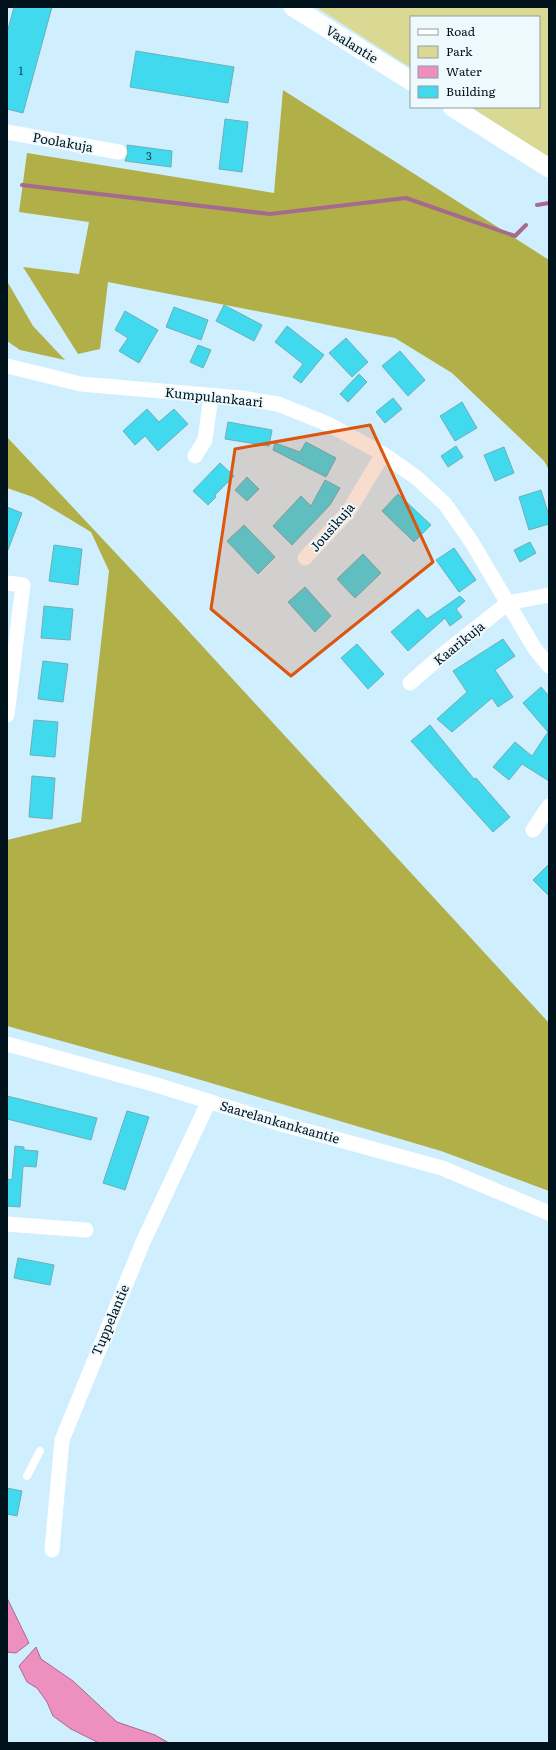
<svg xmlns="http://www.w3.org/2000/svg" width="556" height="1750" font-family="Literata,serif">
<rect width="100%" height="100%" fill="#cfefff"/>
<path fill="#d9d994" d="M316,7h233v151l-78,-51h68v-90h-128v51z"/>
<path fill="#b1af47" d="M283,90l266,170v210l-5,-9 -92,-88 -57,-35 -287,-56 -8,67 -22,5 -55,-87 56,7 10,-52 -70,-10 8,-59 247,40z
M7,281l26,45 32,34 -45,-10 -13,-9z
M7,437l164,175 378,411v168l-108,-40 -264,-78 -170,-47v-186l74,-18 28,-251 -18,-39 -58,-35 -26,-9z"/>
<path fill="#ed90c0" stroke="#a66a8f" d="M7,1598l22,45 -13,10 -9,-1z
M36,1647l5,12 32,22 44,41 38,13 14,8h-70l-28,-14 -18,-13 -6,-14 -10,-14 -10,-6 -8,-16z"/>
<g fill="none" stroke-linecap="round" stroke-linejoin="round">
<path stroke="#a66a8f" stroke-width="4" d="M22,185l248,29 136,-16 109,38 11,-11
M537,205l12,-2"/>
</g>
<path fill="#41d9ed" stroke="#6eaeb8" d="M14,7h38l-29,106 -16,-4v-76z
M136,51l98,16 -6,36 -98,-16z
M225,119l23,3 -6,50 -23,-3z
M127,145l45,6 -1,16 -46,-6 3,-8z
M224,305l38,20 -8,16 -38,-20z
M174,307l34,13 -7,20 -35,-13z
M125,311l33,19 -19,33 -20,-12 9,-13 -13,-8z
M287,326l37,29 -23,28 -8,-6 10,-13 -28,-22z
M346,338l22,24 -16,15 -23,-24z
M198,345l13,5 -8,18 -13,-6z
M400,351l25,29 -17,16 -26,-30z
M359,374l8,8 -19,20 -8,-8z
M393,398l9,11 -17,14 -9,-11z
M462,402l15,26 -22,13 -15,-25z
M147,409l12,13 15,-13 14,15 -30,27 -13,-15 -10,9 -12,-14z
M228,422l44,8 -3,16 -44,-7z
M306,442l30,16 -10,19 -53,-27 2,-7 25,9z
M456,446l7,11 -15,10 -7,-11z
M504,447l10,26 -19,8 -11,-26z
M220,463l14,13 -19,19 1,2 -8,8 -15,-14z
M247,477l12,12 -12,12 -12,-11z
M325,480l15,8 -10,17 -38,40 -19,-19 28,-30 10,10z
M541,490l8,26v8l-20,6 -10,-33z
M398,494l33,31 -17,17 -32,-31z
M7,507l15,6 -14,37 -1,-1z
M244,525l31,32 -17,17 -31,-33z
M530,542l6,11 -16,9 -6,-12z
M54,545l28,4 -4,36 -29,-4z
M454,548l22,32 -17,12 -23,-32z
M363,554l18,19 -26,25 -18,-19z
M305,587l26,29 -16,16 -27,-30z
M460,596l5,5 -9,8 6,8 -12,9 -5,-8 -37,33 -17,-19 27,-23 9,10z
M44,606l29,3 -3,31 -29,-2z
M503,639l12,17 -20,14 18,27 -15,10 -6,-9 -40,34 -15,-13 30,-27 -14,-21z
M357,644l27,30 -16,15 -27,-31z
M43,661l25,3 -5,38 -25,-3z
M541,687l8,9v85l-27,-17 -13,16 -16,-13 22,-25 17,14 16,-24 -25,-29z
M34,720l24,2 -3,35 -25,-2z
M430,725l44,54 2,-1 34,39 -17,15 -82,-91z
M32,776l23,2 -3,41 -23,-2z
M549,864v32l-16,-16z
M7,1096l90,22 -6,22 -84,-21z
M127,1111l22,6 -24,73 -22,-7z
M15,1146l9,1v3l14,1 -2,16 -13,-1 -3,41 -13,-1v-27l5,1z
M18,1258l36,7 -4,20 -36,-7z
M7,1488l15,3 -5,25 -10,-2z"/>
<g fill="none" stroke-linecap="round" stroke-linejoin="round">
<path stroke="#fff" stroke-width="8" d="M27,1476l13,-25"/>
<path stroke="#fff" stroke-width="15" d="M7,132l112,20
M7,366l74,18 161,14 36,6 50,20 55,30 34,24 28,26 26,37 64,108 14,17
M195,456l10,-16 6,-44
M305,558l43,-46 35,-58
M7,583l16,2 -16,130
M410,683l31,-27 67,-53 41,-8
M533,830l16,-24
M7,1044l146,40 132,41 157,43 107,45
M7,1224l79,6
M52,1550l10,-110 81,-198 66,-141"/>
<path stroke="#fff" stroke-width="19" d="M293,7l118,74
M452,107l97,61"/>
</g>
<path fill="#dc560d" fill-opacity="0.2" stroke="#dc560d" stroke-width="3" stroke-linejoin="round" d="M370,425l63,137 -142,114 -80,-67 24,-160z"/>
<g text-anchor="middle" stroke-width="4" stroke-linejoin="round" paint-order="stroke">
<g font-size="11" fill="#104450">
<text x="21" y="75">1</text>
<text x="149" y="160">3</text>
</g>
<g font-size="13" fill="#00131c" stroke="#eef9fe">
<text transform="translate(352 44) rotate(32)" y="5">Vaalantie</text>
<text transform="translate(63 142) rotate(10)" y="5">Poolakuja</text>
<text transform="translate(214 397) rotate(6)" y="5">Kumpulankaari</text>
<text transform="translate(332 527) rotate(-49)" y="5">Jousikuja</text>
<text transform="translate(459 643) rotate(-39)" y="5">Kaarikuja</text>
<text transform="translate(280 1122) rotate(16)" y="5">Saarelankankaantie</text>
<text transform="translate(110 1320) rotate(-67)" y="5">Tuppelantie</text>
</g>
</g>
<rect width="556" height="1750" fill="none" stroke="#00131c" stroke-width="16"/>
<rect x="410" y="16" width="130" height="92" fill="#eef9fe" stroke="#8f9da4"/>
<rect x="418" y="29" width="20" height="6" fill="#ffffff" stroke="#8f9da4"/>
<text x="446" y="36" font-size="12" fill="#00131c">Road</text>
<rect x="418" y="46" width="20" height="12" fill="#d9d994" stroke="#8f9da4"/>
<text x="446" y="56" font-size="12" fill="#00131c">Park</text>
<rect x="418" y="66" width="20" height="12" fill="#ed90c0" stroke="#8f9da4"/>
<text x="446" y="76" font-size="12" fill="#00131c">Water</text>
<rect x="418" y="86" width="20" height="12" fill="#41d9ed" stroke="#8f9da4"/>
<text x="446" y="96" font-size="12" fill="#00131c">Building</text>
</svg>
